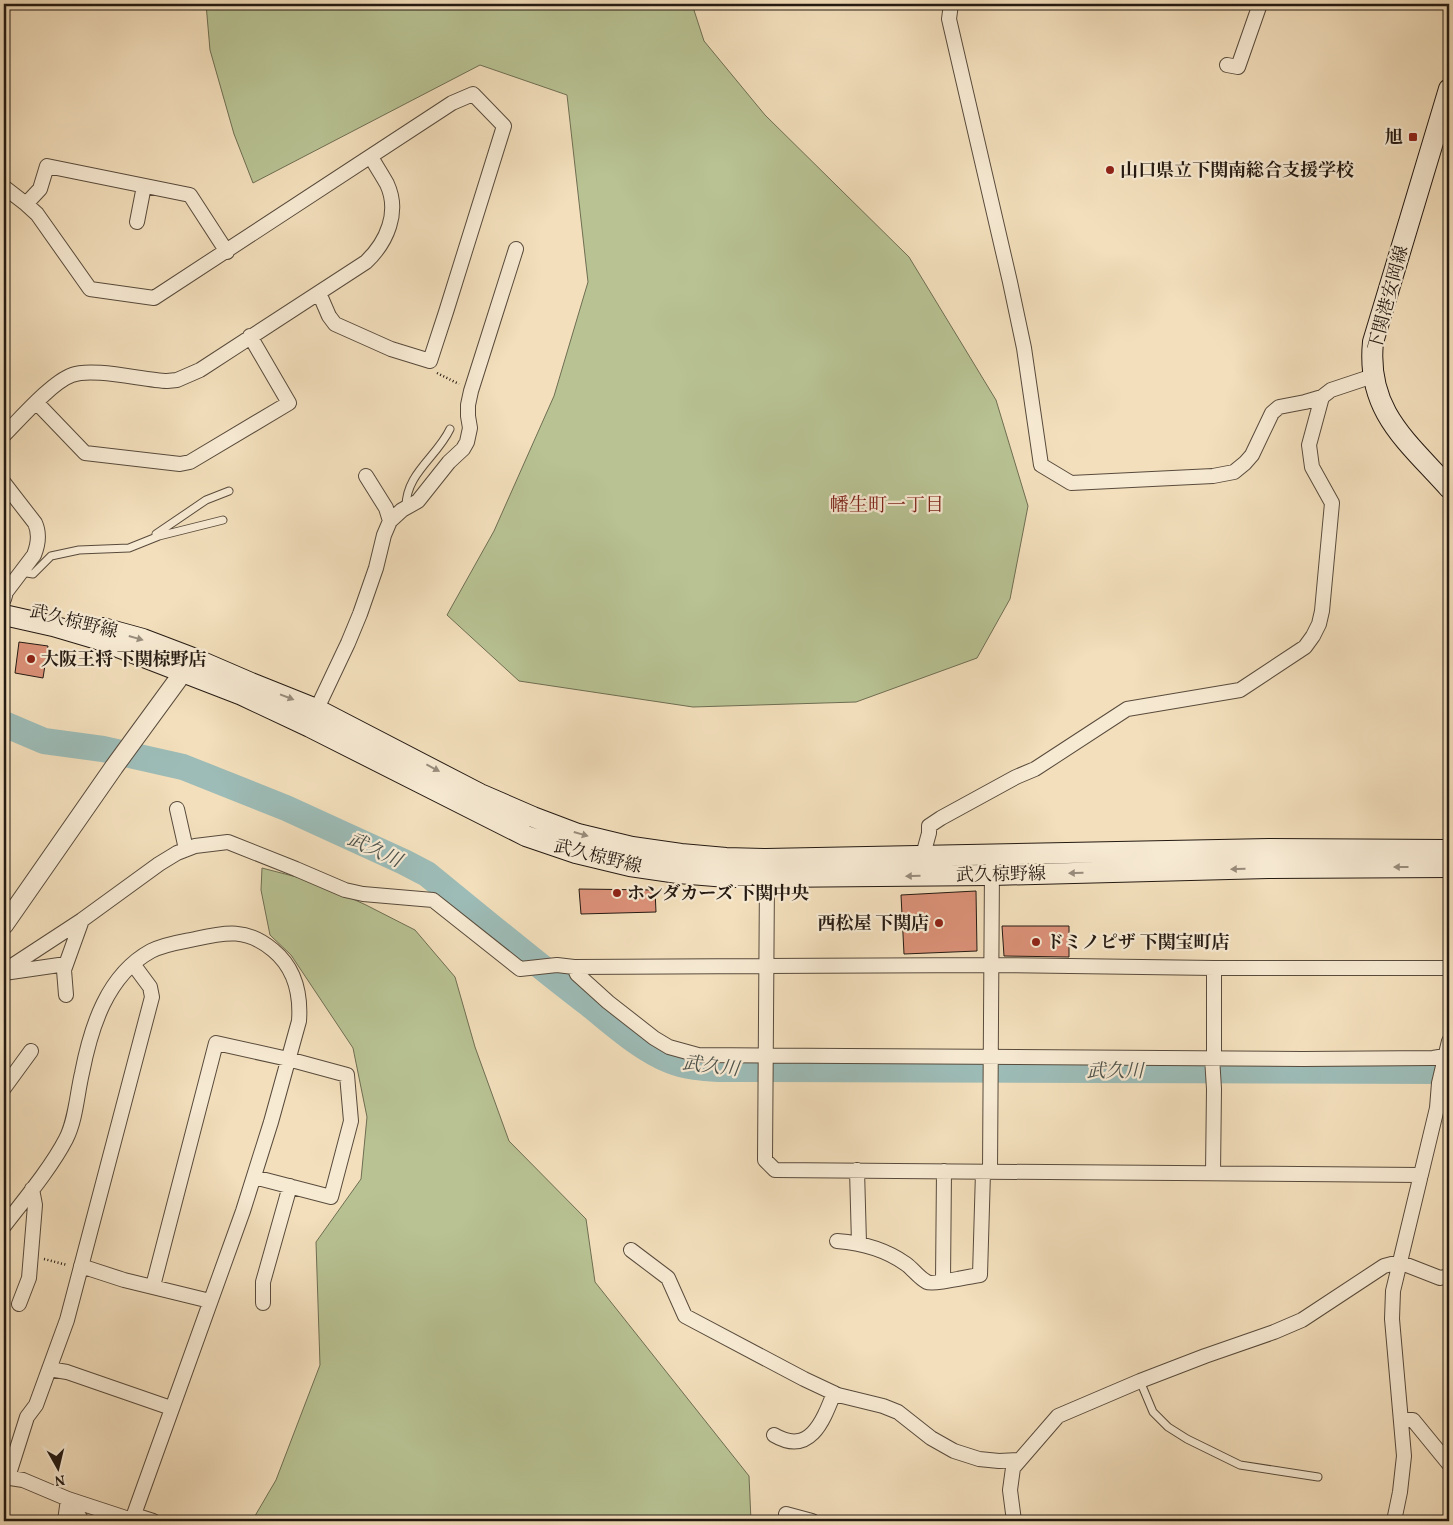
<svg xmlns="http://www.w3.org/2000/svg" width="1453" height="1525" font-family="Vollkorn,'Noto Serif JP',serif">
<rect width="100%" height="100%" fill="#f3dfbc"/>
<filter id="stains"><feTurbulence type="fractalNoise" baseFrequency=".004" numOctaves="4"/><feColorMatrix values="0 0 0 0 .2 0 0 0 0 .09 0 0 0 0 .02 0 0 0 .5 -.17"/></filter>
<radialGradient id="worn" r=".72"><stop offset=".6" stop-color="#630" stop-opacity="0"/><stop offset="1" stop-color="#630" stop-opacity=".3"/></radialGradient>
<path fill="#b8c293" stroke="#6e6e52" d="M206,4h486l12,37 61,74 144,142 87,143 32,106 -18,93 -33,59 -121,44 -163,5 -174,-26 -72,-66 47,-84 60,-135 34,-114 -21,-187 -87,-30 -227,118 -19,-49 -24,-84z
M262,868l54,14 50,23 49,25 40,47 20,70 34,94 77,78 9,63 154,194 2,45h-499l24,-41 44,-115 -4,-123 45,-63 6,-62 -14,-69 -62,-93 -21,-20 -9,-45z"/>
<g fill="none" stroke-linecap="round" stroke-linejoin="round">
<path stroke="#9dbcb7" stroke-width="26" d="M4,724l40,17 59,8 80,18 103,41 118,54 23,12c54,44 108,89 163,131 25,20 51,44 81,56 15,6 33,7 49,8l729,2"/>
</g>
<path fill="#dc9279" stroke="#241a12" d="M19,642l29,4 -5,32 -28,-5z
M579,889l76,1 1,22 -75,2z
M976,891l1,60 -73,3 -3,-59z
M1002,926h67v31l-65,-1z"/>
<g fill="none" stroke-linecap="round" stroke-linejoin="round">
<g stroke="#584b3c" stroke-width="9">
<path id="service" d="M406,508c-1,-34 31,-51 44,-79
M156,534l50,-34 23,-9
M21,572l12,2 18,-18 28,-6 50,-2 30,-12 64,-16
M1140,1381l13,31 15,15 19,12 53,26 78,12"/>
</g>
<g stroke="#584b3c" stroke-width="16">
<path id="minor" d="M951,4l-2,15 61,263 14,66 17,117 30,18 142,-7 21,-4 11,-9 7,-8 20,-42 7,-6 26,-5 17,-5 9,-7 42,-14
M1227,65l11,2 22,-63
M4,187l22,17 11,10 53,75 64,9 298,-195 21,-9 31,32 -58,186 -16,49 -39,-12 -56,-25 -6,-8 -10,-23
M26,204l14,-15 7,-23 143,29 37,57
M137,222l7,-36
M36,402l49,51 95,11 10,-2 99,-59 -39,-67
M4,435c16,-16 48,-53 68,-60 20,-8 71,5 95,6l10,-1 23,-10 166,-108c21,-20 34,-50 21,-78 -5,-9 -11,-18 -16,-27
M366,476l20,32 4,13
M4,483l31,40c5,11 3,22 -1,32l-28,37 -2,7
M313,717l35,-74 12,-29 16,-46 8,-33 6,-14 12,-11 16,-9 31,-39 14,-13 4,-7 3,-14 -2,-12v-11l3,-14 45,-142
M177,809l9,40
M923,855l6,-22v-7l12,-8 75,-41 19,-8 92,-60 113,-19 65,-43 8,-11 6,-12 3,-13 10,-108 -20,-36 -3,-22 13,-48
M767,877l-2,283 10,10 646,5
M574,967l3,7 31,28 46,36 15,9 29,8 605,4 130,-1 12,-2
M4,971l78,-51 77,-56 18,-11 18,-7 33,-4 68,27 49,21 18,4 70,6 87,69 37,-4 17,2 418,-2 222,3h235
M4,973l62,-9
M66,995l-2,-25 18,-50
M1212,1057l2,32 -1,84
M1214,1057v-89
M4,1088l27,-37
M857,1170l2,73
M990,1172l2,-305
M4,1226c20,-26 47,-58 62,-87 10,-20 11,-45 16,-66 9,-46 25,-98 69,-122 13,-7 29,-9 44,-12 31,-7 52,-11 78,11 22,18 28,43 26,71l-28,101 -28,89 -111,309 -64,-21 -45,-19 -19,-3
M837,1241c26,2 48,8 69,23 7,5 13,14 21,18 6,3 44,-6 53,-7l3,-103
M631,1250l37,28 17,38 119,63 34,16 45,11 15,6 33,26 23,13 25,8 20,2 20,-1
M81,1266l43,14 86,21
M943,1281l1,-110
M153,1286l63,-243 72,16 59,16 4,46 -20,76 -77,-20
M263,1303v-21l27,-96
M19,1304l10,-26 6,-73 -3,-16
M49,1369l18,3 104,36
M1402,1420h11l36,44
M774,1435c36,21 49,-14 60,-42
M8,1477l19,-60 9,-12 31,-85 85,-323 -2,-10 -17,-23
M68,1499l14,22
M786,1514l26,7
M134,1515l19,6
M65,1521l3,-22
M1014,1521l-4,-31 3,-22 45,-52 82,-35 65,-25 69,-24 28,-12 82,-54 15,-4 41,16 9,-2
M1394,1521l6,-29 4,-36 -12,-137 1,-28 44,-183 2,-25 10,-42"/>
</g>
<g stroke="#584b3c" stroke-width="20">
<path id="tertiary" d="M4,925l110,-158 76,-104"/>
</g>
<g stroke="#241a12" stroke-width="22">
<path id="secondary" d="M1449,89l-76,253c-7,69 34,99 76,146
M4,615l49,11 44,13 145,56 68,32 216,109 50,17 54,13 48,7 49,4h40l225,-2 276,-7 181,-1
M103,628l40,11 50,19 58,25 65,26 164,85 53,23 45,17 54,13 49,7 45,4 40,1 503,-10 180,1"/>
</g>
<path stroke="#241a12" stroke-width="2.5" stroke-dasharray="1 2.5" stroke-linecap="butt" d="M437,373l22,11
M44,1259l23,6"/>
<use href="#service" stroke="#f7ead3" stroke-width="7"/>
<use href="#minor" stroke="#f7ead3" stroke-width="14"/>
<use href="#tertiary" stroke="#f7ead3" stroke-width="18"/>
<use href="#secondary" stroke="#f7ead3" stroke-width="20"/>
</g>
<defs><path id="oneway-solid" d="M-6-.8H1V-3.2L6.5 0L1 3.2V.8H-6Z" transform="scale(1.25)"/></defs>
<g fill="#988c7c">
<use href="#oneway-solid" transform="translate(136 638) rotate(16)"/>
<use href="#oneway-solid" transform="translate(287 697) rotate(21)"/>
<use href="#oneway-solid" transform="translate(433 768) rotate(28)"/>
<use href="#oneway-solid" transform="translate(581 834) rotate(16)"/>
<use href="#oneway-solid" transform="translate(1401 867) rotate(180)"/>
<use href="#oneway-solid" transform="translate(1238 869) rotate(179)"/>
<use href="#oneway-solid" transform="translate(1076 873) rotate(179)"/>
<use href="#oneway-solid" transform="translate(913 876) rotate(179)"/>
</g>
<g fill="#8f2418" stroke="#f7ead3" stroke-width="2">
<rect x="1408" y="132" width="10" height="10" rx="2.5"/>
<circle cx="1110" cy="170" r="5"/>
<circle cx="31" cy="659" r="5"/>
<circle cx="617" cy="893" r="5"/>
<circle cx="939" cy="923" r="5"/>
<circle cx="1036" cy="942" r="5"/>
</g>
<g text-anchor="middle" stroke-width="4.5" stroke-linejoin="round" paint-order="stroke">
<g font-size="18" font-weight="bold" fill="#241a12" stroke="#f7ead3" text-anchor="start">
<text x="1403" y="143" text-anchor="end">旭</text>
<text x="1120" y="176">山口県立下関南総合支援学校</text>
<text x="41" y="665">大阪王将 下関椋野店</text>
<text x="627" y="899">ホンダカーズ 下関中央</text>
<text x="929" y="929" text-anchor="end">西松屋 下関店</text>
<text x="1046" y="948">ドミノピザ 下関宝町店</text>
</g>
<g font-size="18" fill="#241a12" stroke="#f7ead3">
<text transform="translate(1388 298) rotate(-75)" y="6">下関港安岡線</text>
<text transform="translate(74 621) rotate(14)" y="6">武久椋野線</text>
<text transform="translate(598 856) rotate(14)" y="6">武久椋野線</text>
<text transform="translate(1001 874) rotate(-1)" y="6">武久椋野線</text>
</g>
<g font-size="19" fill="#7a1f14" stroke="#f7ead3">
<text x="887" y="511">幡生町一丁目</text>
</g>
<g font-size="19" font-style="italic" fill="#4e534c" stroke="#f7ead3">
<text transform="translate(375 849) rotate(25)" y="7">武久川</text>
<text transform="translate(711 1065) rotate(7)" y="7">武久川</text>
<text x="1115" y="1077">武久川</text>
</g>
</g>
<rect width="1453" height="1525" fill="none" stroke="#f3dfbc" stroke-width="20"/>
<rect x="5" y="5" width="1443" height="1515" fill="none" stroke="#241a12" stroke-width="2.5"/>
<rect x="10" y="10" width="1433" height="1505" fill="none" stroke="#241a12"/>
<g transform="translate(58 1468) rotate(172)" stroke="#f7ead3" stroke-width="4" paint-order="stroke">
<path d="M0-4L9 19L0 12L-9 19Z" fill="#241a12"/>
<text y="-8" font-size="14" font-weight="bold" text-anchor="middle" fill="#241a12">N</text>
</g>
<rect width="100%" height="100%" filter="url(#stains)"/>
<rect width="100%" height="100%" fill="url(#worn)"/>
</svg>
